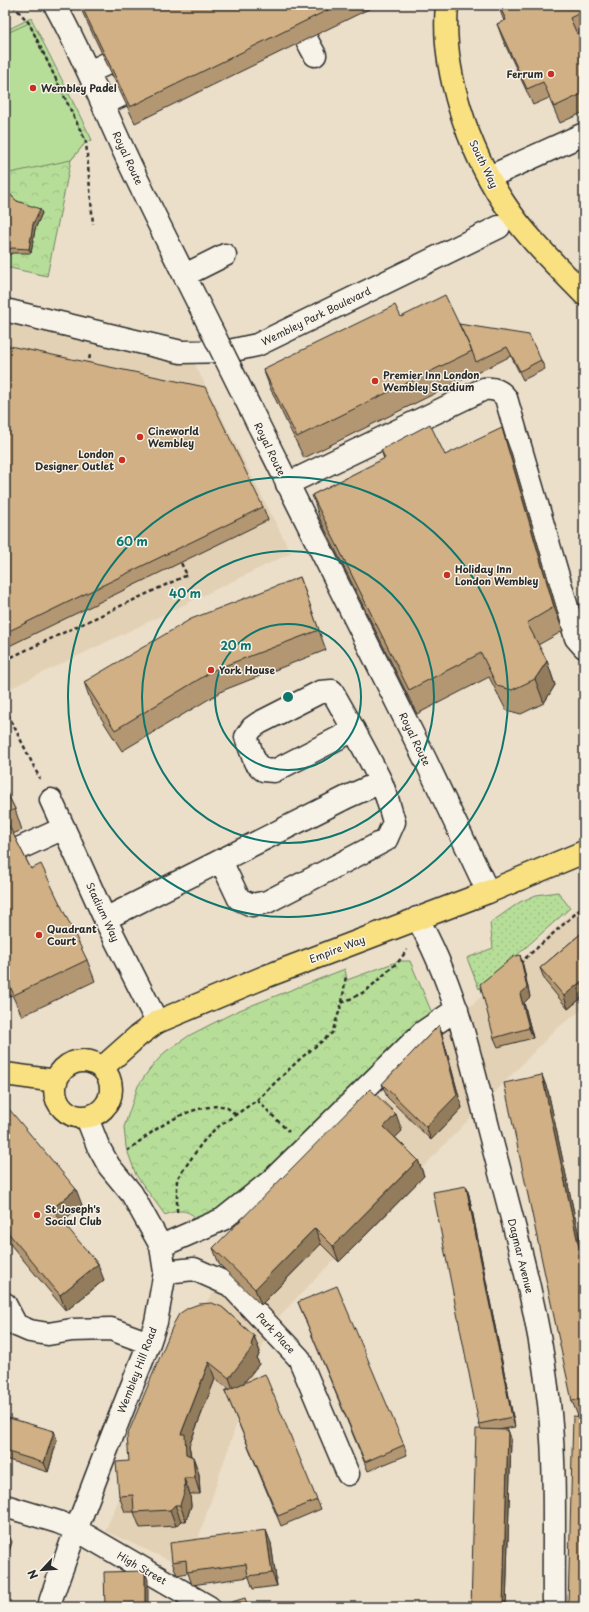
<svg xmlns="http://www.w3.org/2000/svg" width="589" height="1612" font-family="'Playpen Sans',sans-serif">
<defs>
<pattern id="grass-dots" width="8" height="8" patternUnits="userSpaceOnUse"><rect width="8" height="8" fill="#b7de99"/><path d="M2 2h.1M6 6h.1" fill="none" stroke="#9ebf84" stroke-width="1.8" stroke-linecap="round"/></pattern>
<pattern id="park-crowns" width="20" height="18" patternUnits="userSpaceOnUse"><rect width="20" height="18" fill="#b7de99"/><path d="M2 6a3 3 0 1 1 6 0M12 15a3 3 0 1 1 6 0" fill="none" stroke="#9ebf84"/></pattern>
</defs>
<rect width="100%" height="100%" fill="#ebdfca"/>
<filter id="ink" filterUnits="userSpaceOnUse"><feTurbulence type="fractalNoise" baseFrequency=".025" numOctaves="2"/><feDisplacementMap in="SourceGraphic" scale="8" xChannelSelector="R" yChannelSelector="G"/><feConvolveMatrix kernelMatrix="1 2 1 2 8 2 1 2 1" color-interpolation-filters="sRGB"/></filter>
<g filter="url(#ink)">
<path fill="#e3d1b5" d="M5,309l182,40 104,204 -286,138z
M584,902v106l-28,21 -287,298 -81,242 -83,-38 103,-232 168,-194 11,-8 37,-48z"/>
<path fill="url(#grass-dots)" stroke="#718462" d="M558,892l12,16 -91,81 -12,-31 26,-10 -3,-25 30,-21 16,-7z"/>
<path fill="url(#park-crowns)" stroke="#718462" d="M31,18l61,122 -6,2 -15,18 -24,116 -42,-9v-236z
M399,961h11l22,52 -25,18 -160,163 -48,27c-11,-12 -19,-12 -34,-6l-29,-40 -10,-28 -2,-20 14,-41 11,-16 16,-18 25,-17 47,-24 108,-42 2,11z"/>
<path fill="#b7de99" stroke="#718462" d="M29,23l57,119 -15,18 -66,14v-140z"/>
<g fill="none" stroke-linecap="round" stroke-linejoin="round">
<g stroke="#2b2b2b" stroke-width="25">
<path id="minor" d="M55,5c28,50 48,102 72,153 27,58 56,114 84,171
M292,13l23,42
M89,72l17,-8
M104,104l18,-9
M489,177l95,-43
M185,275l40,-20
M5,310l176,42 48,-1 28,-6 242,-118
M258,424l168,337 62,131
M287,484l197,-95c10,-1 16,1 22,9l70,240 8,9
M354,730l-80,41 -11,-1 -8,-8 -9,-25 6,-9 7,-5 61,-31 12,-1c17,30 34,60 49,91
M51,800l54,119 52,103
M18,849l46,-21
M417,918c37,64 53,138 71,209 22,86 48,171 59,260 10,72 6,147 7,220
M105,919l242,-122 34,-15 6,16 7,24 -8,18 -119,62 -15,3 -13,-6 -18,-38
M161,1246l62,-27 49,-39 151,-148 34,-23
M165,1272l29,-3 36,16 69,73 49,116
M5,1304l11,21 14,6 18,3 24,-4 39,-1 38,14
M5,1506l53,16 17,7 134,78
M49,1607l2,-8c30,-86 64,-171 98,-256l7,-21 9,-50 -4,-26 -29,-52 -23,-28 -11,-20 -11,-28"/>
</g>
<g stroke="#2b2b2b" stroke-width="25">
<path id="major" d="M447,5c-6,65 21,144 57,198 22,34 52,62 80,91
M55 1089a28 28 0 1 1 56 0a28 28 0 1 1-56 0Z
M102,1068l36,-32 19,-14 110,-46 221,-84 96,-40
M5,1074l51,7"/>
</g>
<path stroke="#2b2b2b" stroke-width="2.5" stroke-dasharray="4 3" stroke-linecap="butt" d="M13,5l16,18 57,119 7,82
M88,366l2,-11
M5,660l182,-85 -7,-14
M5,708l35,71
M520,963l64,-57
M342,1003l24,-12 33,-30 8,-11
M257,1100l32,32
M127,1151c25,-19 50,-40 83,-44 5,-1 10,-2 15,0 4,1 7,5 10,7
M177,1212v-33l25,-36 13,-14 42,-29 44,-42 31,-25 10,-30 4,-28"/>
<use href="#minor" stroke="#f7f3e8" stroke-width="22"/>
<use href="#major" stroke="#f9e181" stroke-width="22"/>
<g stroke="#2b2b2b" stroke-width="25" stroke-linecap="butt">
<path id="minor-bridge" d="M211,329l47,95"/>
</g>
<use href="#minor-bridge" stroke="#f7f3e8" stroke-width="22"/>
</g>
<path fill="#b39772" stroke="#2b2b2b" d="M79,5h298l-242,118z
M498,5h86v107l-24,11 -11,-25 -16,7 -30,-65 -6,-16 7,-3z
M5,190l12,11 25,12 -7,16 -4,24h-18l-8,3z
M401,317l58,7 82,36 4,9 -22,11 -12,-24 -207,102 -33,-68 -8,-21z
M5,345l258,162 5,13 -263,128z
M381,450l64,5 66,-3 52,179 -25,14 9,16 8,24 -11,18 -23,11 -15,-4 -17,-33 -72,37 -97,-195 -8,-24 72,-36z
M300,577l26,73 -102,40 -102,61 -31,-49 -7,-20z
M5,789l10,20 7,21 -9,4 18,35 56,91 8,21 -73,35 -10,-21 -7,2z
M584,931v65l-16,13 -23,-28 -5,-13z
M523,965l7,32 -6,6 9,35 -35,9 -4,-9z
M439,1025l4,13 19,70 -31,32 -44,-43 -5,-13z
M548,1091l36,169v156h-6l-6,-15z
M5,1112l77,93 -20,16 42,59 -38,31 -61,-73z
M402,1131l-7,6 23,23 6,16 -85,86 -18,-18 -60,61 -42,-41 -6,-16z
M466,1186l3,9 46,232 -17,3h10l3,9 -5,168h-35l10,-178 -2,-5z
M298,1302l106,143 3,10 -39,16z
M222,1307l32,29 6,16 -3,7 2,5 -16,19 74,117 4,9 -40,17 -52,-126 -4,-9 4,-2 -14,-10 -26,67 1,4 1,6 2,1 6,17 1,20h-10l1,12 -5,15h-5l-5,5 -36,2 -6,-16h-9l-6,-16 10,-35z
M5,1417l3,7 46,7 3,9 -9,32 -43,-13z
M271,1543l6,43 -24,3 -4,-12 -57,8 -4,-12 -11,2 -5,-13z"/>
<path fill="#927b5c" stroke="#2b2b2b" d="M40,209l2,4 -7,16 -4,24 -2,-4 4,-25z
M502,428l9,24 52,179 -9,-24z
M547,661l8,24 -11,18 -9,-24z
M520,955l3,10 7,32 -6,6 9,35 -4,-10 -9,-34z
M584,979v17l-16,13 -4,-13z
M439,1025l4,13 19,70 -31,32 -5,-13z
M542,1075l6,16 36,169v11z
M396,1114l6,17 -12,12 -6,-16z
M418,1160l6,16 -85,86 -6,-16z
M466,1186l3,9 46,232 -3,-10z
M76,1189l6,16 -24,20 -6,-16z
M315,1228l6,16 -60,61 -6,-16z
M98,1264l6,16 -38,31 -6,-16z
M254,1336l6,16 -3,7 2,5 -24,30 -6,-16 22,-33z
M209,1362l6,17 -26,67 1,4 1,20 -5,-16 -5,-20z
M5,1417l3,9 -3,11z
M508,1430l3,9 -5,168h-3z
M54,1431l3,9 -9,32 -4,-9z
M193,1457l6,17 1,20 -5,-16z
M184,1478l6,16 1,12 -5,15 -6,-16z
M175,1505l6,16 -5,5 -6,-16z
M266,1530l5,13 6,43 -5,-13z
M8,1533l4,9 -7,23v-21z
M145,1571l3,9v27h-3z"/>
<path fill="#d0b084" stroke="#2b2b2b" d="M81,5h257l-208,102z
M499,5h85v6l-14,7 7,16 7,-4v63l-30,14 -11,-25 -16,7 -30,-65 9,-4z
M5,190l12,11 23,8 -7,15 -4,25 -17,-1 -7,3z
M445,295l27,56 -175,86 -34,-68 132,-64 6,12z
M459,324l70,11 12,25 -21,11 -13,-24 -31,15 -4,-11z
M5,345l200,42 58,120 -258,126z
M430,424l15,31 57,-27 52,179 -27,16 20,38 -12,18 -23,11 -15,-4 -16,-33 -72,37 -97,-195 73,-37 -4,-8z
M300,577l19,53 -103,39 -101,61 -31,-48 107,-63z
M5,789l10,20 -10,5z
M5,818l26,51 10,-5 46,96 -73,35 -9,-20z
M584,931v48l-20,17 -24,-28z
M520,955l7,33 -7,6 9,34 -35,10 -14,-54 33,-27z
M439,1025l18,70 -31,32 -44,-43z
M542,1075l42,196v127l-12,3 -68,-318z
M370,1089l26,25 -12,13 34,33 -85,86 -18,-18 -60,61 -42,-41z
M9,1109l67,80 -24,20 46,55 -38,31 -55,-66v-117z
M466,1186l46,231 -33,7 -46,-232z
M337,1286l67,159 -39,17 -67,-160z
M212,1303l10,4 32,29 -3,9 2,2 -24,31 -20,-16 -28,72h4l1,20 7,3 2,21h-11l1,12 -5,15h-5l-5,5 -36,2 -1,-17 -14,1 -3,-34 13,-1 -2,-25 47,-113 5,-9 9,-6 11,-4z
M265,1374l52,126 -39,16 -53,-125z
M573,1416l11,1v190h-16z
M9,1418l45,13 -10,32 -39,-12v-19z
M476,1429l32,1 -5,177h-32z
M266,1530l6,43 -24,3 -2,-12 -59,8 -1,-12 -14,2 -2,-19z
M5,1532l3,1 -3,11z
M145,1571v36h-40l-1,-35z
M245,1598l3,9h-32z"/>
</g>
<g fill="none" stroke="#0f766e" stroke-width="2">
<circle cx="288" cy="697" r="73"/>
<circle cx="288" cy="697" r="146"/>
<circle cx="288" cy="697" r="220"/>
</g>
<g fill="#c8321e" stroke="#f7f3e8" stroke-width="1.5">
<circle cx="551" cy="74" r="4"/>
<circle cx="33" cy="88" r="4"/>
<circle cx="375" cy="381" r="4"/>
<circle cx="140" cy="437" r="4"/>
<circle cx="122" cy="460" r="4"/>
<circle cx="447" cy="575" r="4"/>
<circle cx="211" cy="670" r="4"/>
<circle cx="39" cy="935" r="4"/>
<circle cx="37" cy="1215" r="4"/>
</g>
<g text-anchor="middle" stroke-width="3" stroke-linejoin="round" paint-order="stroke">
<g font-size="10" font-weight="bold" fill="#2b2b2b" stroke="#f7f3e8" text-anchor="start">
<text x="543" y="78" text-anchor="end">Ferrum</text>
<text x="41" y="92">Wembley Padel</text>
<text x="383" y="379">Premier Inn London<tspan x="383" dy="12">Wembley Stadium</tspan></text>
<text x="148" y="435">Cineworld<tspan x="148" dy="12">Wembley</tspan></text>
<text x="114" y="458" text-anchor="end">London<tspan x="114" dy="12">Designer Outlet</tspan></text>
<text x="455" y="573">Holiday Inn<tspan x="455" dy="12">London Wembley</tspan></text>
<text x="219" y="674">York House</text>
<text x="47" y="933">Quadrant<tspan x="47" dy="12">Court</tspan></text>
<text x="45" y="1213">St Joseph's<tspan x="45" dy="12">Social Club</tspan></text>
</g>
<g font-size="10" fill="#2b2b2b" stroke="#f7f3e8">
<text transform="translate(128 158) rotate(65)" y="4">Royal Route</text>
<text transform="translate(484 164) rotate(64)" y="4">South Way</text>
<text transform="translate(316 316) rotate(-26)" y="4">Wembley Park Boulevard</text>
<text transform="translate(270 449) rotate(64)" y="4">Royal Route</text>
<text transform="translate(415 739) rotate(64)" y="4">Royal Route</text>
<text transform="translate(103 912) rotate(65)" y="4">Stadium Way</text>
<text transform="translate(337 949) rotate(-21)" y="4">Empire Way</text>
<text transform="translate(521 1256) rotate(76)" y="4">Dagmar Avenue</text>
<text transform="translate(276 1333) rotate(47)" y="4">Park Place</text>
<text transform="translate(137 1370) rotate(-69)" y="4">Wembley Hill Road</text>
<text transform="translate(142 1568) rotate(30)" y="4">High Street</text>
</g>
</g>
<circle cx="288" cy="697" r="6" fill="#0f766e" stroke="#f7f3e8" stroke-width="2"/>
<g font-size="12" text-anchor="middle" font-weight="bold" fill="#0f766e" stroke="#f7f3e8" stroke-width="3" stroke-linejoin="round" paint-order="stroke">
<text x="132" y="546">60 m</text>
<text x="185" y="598">40 m</text>
<text x="236" y="650">20 m</text>
</g>
<rect width="589" height="1612" fill="none" stroke="#f7f3e8" stroke-width="20"/>
<rect x="10" y="10" width="569" height="1592" fill="none" stroke="#2b2b2b" stroke-width="1.5" filter="url(#ink)"/>
<g transform="translate(42 1570) rotate(244)" stroke="#f7f3e8" stroke-width="3" paint-order="stroke">
<path d="M0-3L7 15L0 10L-7 15Z" fill="#2b2b2b"/>
<text y="-6" font-size="11" font-weight="bold" text-anchor="middle" fill="#2b2b2b">N</text>
</g>
</svg>
